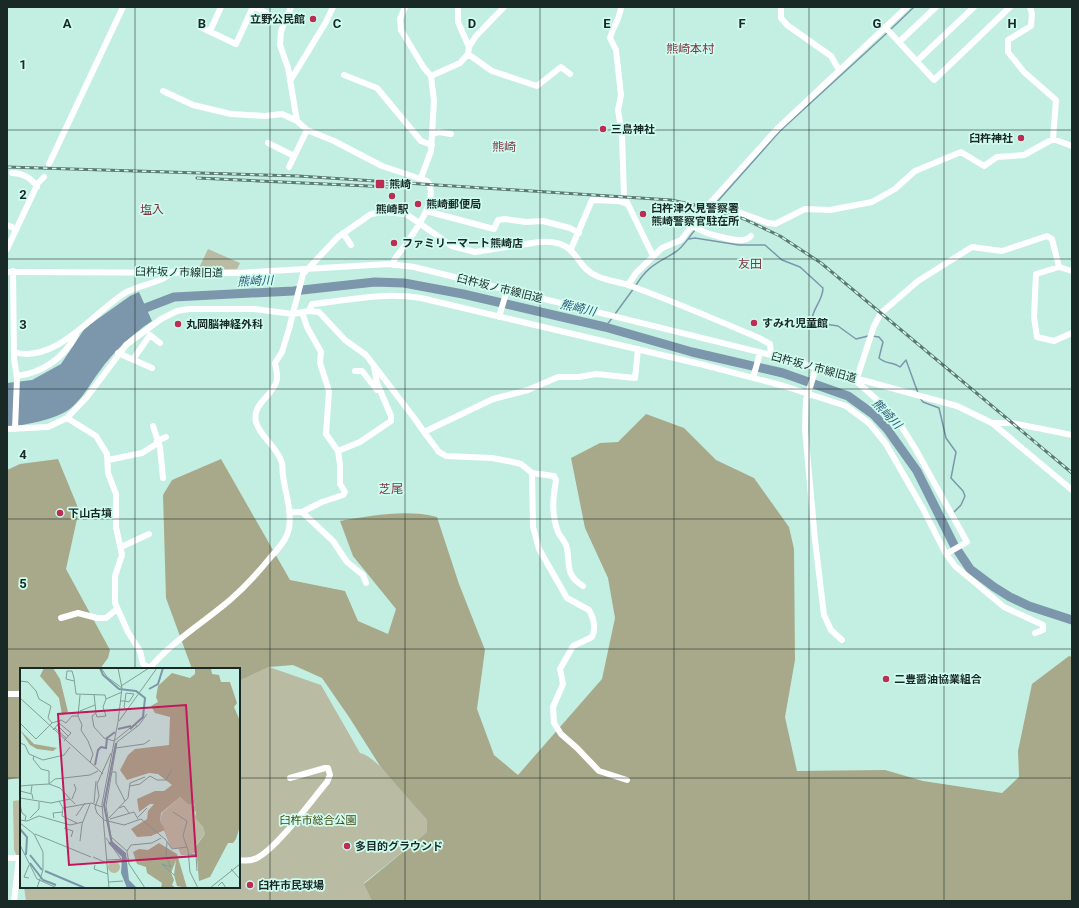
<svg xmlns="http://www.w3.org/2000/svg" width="1079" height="908" font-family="Roboto,'Noto Sans JP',sans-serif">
<rect width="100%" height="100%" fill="#c3efe2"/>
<path fill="#b9bba2" d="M208,249l32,14 -3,6 -39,1z
M269,667l52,18 39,68c17,3 54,52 67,67v12l-63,51 8,18h-346l-2,-14h215v-206z
M21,800v65l-7,-15 -1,-49z"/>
<path fill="#a7a98a" d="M646,414l38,14 32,32 38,18 35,49 5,22 1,111 -10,57 12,54 88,-1 38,11 79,12 17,-16 -1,-26 14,-67 37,-28 3,1v244h-700l-8,-17 63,-52v-12l-47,-54 -31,-49 -27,-39 -29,-13 -24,2 -30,14v-12h-47l-26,-71 -3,-103 9,-15 49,-21 69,121 55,11 13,30 30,13 8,-25 -43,-53 -13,-35c31,-5 66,-12 97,-4l22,67 26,66 -8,59 17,46 24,20 84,-96 13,-61 -7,-40 -23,-50 -14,-70 29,-15 18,-1z
M58,459l21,51 -13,59 44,81 -2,8 -8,11h-79v108l-14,3v-310l13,-6z"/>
<path fill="#7c97ac" d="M139,292l13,29c-21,14 -38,30 -53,51 -9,12 -16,26 -28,36 -15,12 -46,17 -64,19v-44l25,-3 29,-16 24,-36 45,-32z"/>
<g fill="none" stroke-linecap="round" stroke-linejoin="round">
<path stroke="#7c97ac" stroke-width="1.5" d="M890,30l24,-23
M717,202l63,-71 107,-98
M697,227l18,-22
M689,239l6,-1 44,7h26l17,15 18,7 23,21c0,12 -10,20 -11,31l6,4 20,3 18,13 12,-3
M636,285c12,-19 20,-21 38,-32 9,-5 14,-15 21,-23
M615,314l19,-26
M605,327l8,-10
M872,336l7,1 4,5 -4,16c6,6 14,4 21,9l6,-7 12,33
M920,398l3,4 16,6 7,30 10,14 -5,26 12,13 2,5 -4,9 -7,7"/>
<path stroke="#7c97ac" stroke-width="9" d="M135,312l39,-15 119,-6 82,-9 29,1 59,11 142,33 87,25 91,21 65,23 25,18 14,15 30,42 37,74 16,24 24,18 16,10 19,9 43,14"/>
<path stroke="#fff" stroke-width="6" d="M255,7l15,8
M291,7l-10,24 -1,14 8,23 9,53
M405,7l-5,12 1,11 23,38 7,8 3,25 -3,50 -10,27
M621,7c-1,11 -8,20 -11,31l6,12 5,45 -3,15 4,25 2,61 29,60
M781,7v11l6,7 44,31 8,14
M1030,7l2,7 -1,12 -23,14v12l16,20 32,28 -3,39
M200,27l36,17 17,-37
M885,27l49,53 76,-73
M210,31l11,-24
M899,42l37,-35
M469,47l7,-11 28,-29
M468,54l24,17 45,15 24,-19 9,7
M917,61l57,-54
M344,75l33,13 44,53 11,4
M431,76l29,-13 8,-9 1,-7 -11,-25v-15
M290,81l36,-59 7,-15
M163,91l30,14 38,9 34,2 17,-2 15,7 10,9 27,11 48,25 45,15c16,18 -22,64 -33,79l-1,5
M432,134l7,-2 12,2
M268,143l26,13
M49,164l74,-157
M289,167l18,-37
M12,173c10,0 20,5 25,14
M711,202l57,21 7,1 30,-15 25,1 42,-8 23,-13 20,-18 46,-19 23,14 13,-9 27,-2 29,-16 19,7
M426,211l68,18 4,-9 7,-1 21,3 17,-1 27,7 9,5
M7,225l9,4
M693,226c9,7 38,15 50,14 3,0 6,-2 8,-4
M343,233l8,12
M7,249l31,-66 6,-6
M571,249l21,-49 27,1 8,3
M13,271l1,87 3,20 -2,51
M1072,271l-13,-4 -23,7 -2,43 3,20 17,4 18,-8
M7,272l231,1 151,-9 25,3 357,88 186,51 35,17 80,67
M628,285l8,-12 26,-25 19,-8 30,-38 66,-73 130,-122
M309,311l3,-7c39,-4 70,-12 109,-6l283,67 80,21 62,20 23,17 17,21 36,63 24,47 9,12 49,41 39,18v5l-8,3
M499,317l8,-27
M14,352c41,13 80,-40 111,-59 14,-9 36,-9 47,-21
M118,353l34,15
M134,358l16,-23 10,8
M816,368l-10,32 -1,29 10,111 9,75 7,15 11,10
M355,371h7l15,19
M17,376c25,-3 47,-18 59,-41
M753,378l7,-25
M67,418l29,18 11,18 1,19 8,21v33l6,28 -7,21v27l13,29 12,19 3,13 7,4
M992,423h20l60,12
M153,426l7,21 3,31
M7,429l41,-2 19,-9 20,-21 39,-52 35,-26 16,-8 12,-2h65l39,5 16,-3 10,1 26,28 21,15 49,64 9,13 15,20 7,4 46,2 16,3 13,3 11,9 22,3 2,4c-3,18 -5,33 2,52 2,5 8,10 9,16 3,17 -2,27 16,38
M424,432l69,-33 35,-9 30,-13h21l17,-3 39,4 3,-29
M157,441l9,-4
M338,451l22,-9 31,-21v-5l-14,-33 -3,-16
M108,460l34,-7 16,-10
M532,473l1,54 6,22 28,49 22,12c5,8 7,19 3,27l-19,9 -13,23 3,15 -10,23 1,16 7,11 16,14 22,23 28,9
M289,512h13l20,-10 21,-7 2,-3 -5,-8v-19l-2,-14 -12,-17 3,-43 -9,-28 1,-11 -14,-25 -5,-15
M302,512l31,29 14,21 16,13 3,8
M121,547l28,-13
M946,554l21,-12 -51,-92 -16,-26 -16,-18 -28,-25 18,-55 7,-13 37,-32 54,-34 30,4 45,-15 5,3 7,28
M61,618l17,-5 19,5h9l11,-9
M149,669c22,-27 54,-46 81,-69 14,-12 27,-26 39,-41 8,-9 18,-19 20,-31 3,-19 -4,-35 -6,-53 -1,-4 0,-8 -1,-12 -5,-17 -22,-26 -26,-41 -4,-18 14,-24 20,-39 3,-6 0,-13 -1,-20l7,-11 7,-23 14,-55 35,-37 33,-23 13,-2 22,2 46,32 23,6 64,-10c42,-3 33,25 60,35 10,4 22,5 32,9 44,16 86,34 128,52l11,6 1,11
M7,694h14
M7,858h14
M239,860c6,1 12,1 18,-2 20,-10 54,-57 70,-76l3,-7 -2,-7h-3l-35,10
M14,901l5,-43"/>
<g stroke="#5d7971" stroke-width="3">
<path id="rail" d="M7,167l291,9 373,24 38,8 35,11 36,17 41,27 251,210
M197,178l193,9"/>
</g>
<use href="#rail" stroke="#d0fcef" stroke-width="1.5" stroke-dasharray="4.5" stroke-linecap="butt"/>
</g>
<path fill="none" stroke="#192a26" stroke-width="1" stroke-opacity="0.55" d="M135,7v662M270,7v894M405,7v894M540,7v894M674,7v894M809,7v894M944,7v894M7,130h1065M7,259h1065M7,389h1065M7,519h1065M7,649h1065M7,778h14M239,778h833M135,887v14"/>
<g fill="#bc2c53" stroke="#d0fcef" stroke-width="1.5">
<circle cx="313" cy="19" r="4"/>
<circle cx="603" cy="129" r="4"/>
<circle cx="1021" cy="138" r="4"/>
<rect x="375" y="179" width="10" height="10" rx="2"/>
<circle cx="392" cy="196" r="4"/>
<circle cx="418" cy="204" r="4"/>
<circle cx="643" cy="214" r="4"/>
<circle cx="394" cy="243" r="4"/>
<circle cx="754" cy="323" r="4"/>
<circle cx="178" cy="324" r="4"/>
<circle cx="60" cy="513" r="4"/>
<circle cx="886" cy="679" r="4"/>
<circle cx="347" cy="846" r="4"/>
<circle cx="250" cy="885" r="4"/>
</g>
<g text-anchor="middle" stroke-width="3.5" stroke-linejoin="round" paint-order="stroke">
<g font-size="11" font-weight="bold" fill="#192a26" stroke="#d0fcef" text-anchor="start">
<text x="305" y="23" text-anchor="end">立野公民館</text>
<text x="611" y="133">三島神社</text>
<text x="1013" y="142" text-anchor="end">臼杵神社</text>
<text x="389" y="188">熊崎</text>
<text x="426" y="208">熊崎郵便局</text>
<text x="651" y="212">臼杵津久見警察署<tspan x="651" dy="13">熊崎警察官駐在所</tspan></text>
<text x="392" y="213" text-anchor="middle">熊崎駅</text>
<text x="402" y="247">ファミリーマート熊崎店</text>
<text x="762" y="327">すみれ児童館</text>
<text x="186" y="328">丸岡脳神経外科</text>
<text x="68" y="517">下山古墳</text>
<text x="894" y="683">二豊醤油協業組合</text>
<text x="355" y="850">多目的グラウンド</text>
<text x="258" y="889">臼杵市民球場</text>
</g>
<g font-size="11" fill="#192a26" stroke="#d0fcef">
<text transform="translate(179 272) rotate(1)" y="4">臼杵坂ノ市線旧道</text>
<text transform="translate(500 288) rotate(14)" y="4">臼杵坂ノ市線旧道</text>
<text transform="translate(814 367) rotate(15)" y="4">臼杵坂ノ市線旧道</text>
</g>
<g font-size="11" fill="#45460f" stroke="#d0fcef">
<text x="318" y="824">臼杵市総合公園</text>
</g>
<g font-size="12" fill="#7e3644" stroke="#d0fcef">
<text x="690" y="53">熊崎本村</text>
<text x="504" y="151">熊崎</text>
<text x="152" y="214">塩入</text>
<text x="750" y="268">友田</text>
<text x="391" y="493">芝尾</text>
</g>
<g font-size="12" font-style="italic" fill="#2c597a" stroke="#d0fcef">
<text transform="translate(255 281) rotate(-2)" y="4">熊崎川</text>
<text transform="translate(578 308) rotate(13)" y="4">熊崎川</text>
<text transform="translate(887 414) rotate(46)" y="4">熊崎川</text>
</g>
</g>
<g transform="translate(20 668)">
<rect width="220" height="220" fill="#c3efe2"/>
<path d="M160,129l9,8 4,-2 2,2v13l8,9 2,7 -9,11 1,7 -9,3h-7l-3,-7h-7l-11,-27 2,-8zM88 199a6 6 0 1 1 12 0a6 6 0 1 1-12 0Z" fill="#b9bba2"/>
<path d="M24,0h9l7,11 8,33 -6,3 -3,-17 -19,-22zM175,0h16l1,6 7,1 2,7h9l7,21 -3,4 6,14v105l-4,13 -3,4h-5l-18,34 -11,4 -3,-35 9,-12 -2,-7 -8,-9 1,-6 -4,-4 3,-3 -2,-2 -4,2 -9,-8 -19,16 -1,8 5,9 -14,6 -14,1 -6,-8 16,-10 1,-8 6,-7h-4l-11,8 -2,-13 18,-8h9l8,-6 -14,-11 -9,-1 -22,7 -7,-10 8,-15 7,-6 34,-4 1,-28 -15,-4 -4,-7 7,-4 -2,-5 2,-11 14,-13 18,5 5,-4zM0,62l14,14 23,4 -4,3 -16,-2 -7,-4zM139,175l18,11 10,34 -10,-2 -3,-11 2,-15 -5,13 3,7 -2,5 4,3h-15l1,-5 -15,-10 -1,-6 -9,-3 -4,-12 6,-3 9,1z" fill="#a7a98a"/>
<path d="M92,173l14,12 3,27 8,8h-10l-6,-15 1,-16 -14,-14z" fill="#7c97ac"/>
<path fill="none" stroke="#7c97ac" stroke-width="2" d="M80,0l3,7 16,14 17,2 9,7 -2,19 -13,12M129,21l9,-5 5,-16M98,61l13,-3M75,97l3,-15 3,-3 5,1 1,-10 8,-6M0,161l7,8 -1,18M92,176l-8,-39 12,-62M10,187l12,15M10,195l13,17 13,5M25,203l40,17"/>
<path fill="none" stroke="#7fa097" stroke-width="1" d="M81,0l6,9 15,11M0,13l8,1 8,9 3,8 12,7 -3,12 4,5M54,13l-8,-2 1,-8h5l2,7 2,16 29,1 1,4M101,18l28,-18M74,26l2,19 -4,3 2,11 10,11 10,3 21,-17 2,3M60,27l-2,21 4,9 -1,5 7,11 5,13 -3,9M0,30l83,76M100,33h5l4,1 5,-8 -8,-1 -1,8 -1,6 1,1M60,43l15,-6M76,46l1,3 9,-1 -3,-9 3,-8 16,-7M99,53l38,-53M0,55l16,16 16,-16 9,-3 5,3 6,-7h6M37,57l11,11M35,60l11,10M33,62l6,-7 12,10 -7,8M0,75l5,2 4,9 14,6 21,-5 6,-8M96,80l28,-4 6,-4M91,85l-14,31 2,12 -4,11 2,6 7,7 20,5 17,-6 25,21 6,9 15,-2M14,88l-1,3 8,10 8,2v13M92,104h4v11l9,18M12,117l17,-1M0,118l12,-1 -1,8M110,118l10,-2 10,-8 7,4h9l6,-11M0,123l12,3 1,5M0,130l31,5 19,-4M52,131l4,-10 -2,-5M39,133l4,7 -1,8 15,7M74,135l2,-22M0,136l2,9 4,3 -1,5M55,136l-15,-16 -11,-4 6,-5 35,-4 8,-4M43,140l28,-5 11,4M99,140l5,-2 5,7M153,144l14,9 -4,15 5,14 2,22 8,16M56,148l9,-13M118,149l9,-9M10,150l9,-9v-7M34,150l-1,-5 10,-1M89,150l19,-20 2,-15 15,-6M90,151l24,-7 4,7M0,152l7,1 12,-5 31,9 13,-3M0,155l14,11 9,18v18l-6,18M44,160l9,3 -2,6M15,166l56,23M86,170l15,21M60,173l2,-17 8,-20M147,174l-1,14 5,11 -9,-3 12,11M0,177l17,34 20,9M107,183l4,-6 21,-2 9,-5M169,186l7,1 1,16M73,189l14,6M87,192l22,-1M75,197l-1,4 14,5M211,201l9,10M9,210l-5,-1 5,-12M89,214l14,-1M198,218l4,-4 4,6M89,220l-7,-84 16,-82 4,-34 -4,-20M125,220l-16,-24 -2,-13 -16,-14 -5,-31 11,-64 22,-17 8,-11M190,220l30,-24"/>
<path fill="#c2185b" fill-opacity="0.15" stroke="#c2185b" stroke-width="2" d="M166,37l10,151 -127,9 -11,-151z"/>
<rect width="220" height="220" fill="none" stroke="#192a26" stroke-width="2"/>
</g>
<g font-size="13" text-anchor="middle" font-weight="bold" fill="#192a26" stroke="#d0fcef" stroke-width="3.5" stroke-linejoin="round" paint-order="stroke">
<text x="67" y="28">A</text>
<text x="202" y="28">B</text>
<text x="337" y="28">C</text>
<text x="472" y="28">D</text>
<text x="607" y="28">E</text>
<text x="742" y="28">F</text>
<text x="877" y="28">G</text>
<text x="1012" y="28">H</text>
<text x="23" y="69">1</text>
<text x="23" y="199">2</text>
<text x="23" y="329">3</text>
<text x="23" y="459">4</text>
<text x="23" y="588">5</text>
</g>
<rect width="1079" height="908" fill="none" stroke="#192a26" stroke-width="16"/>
</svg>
